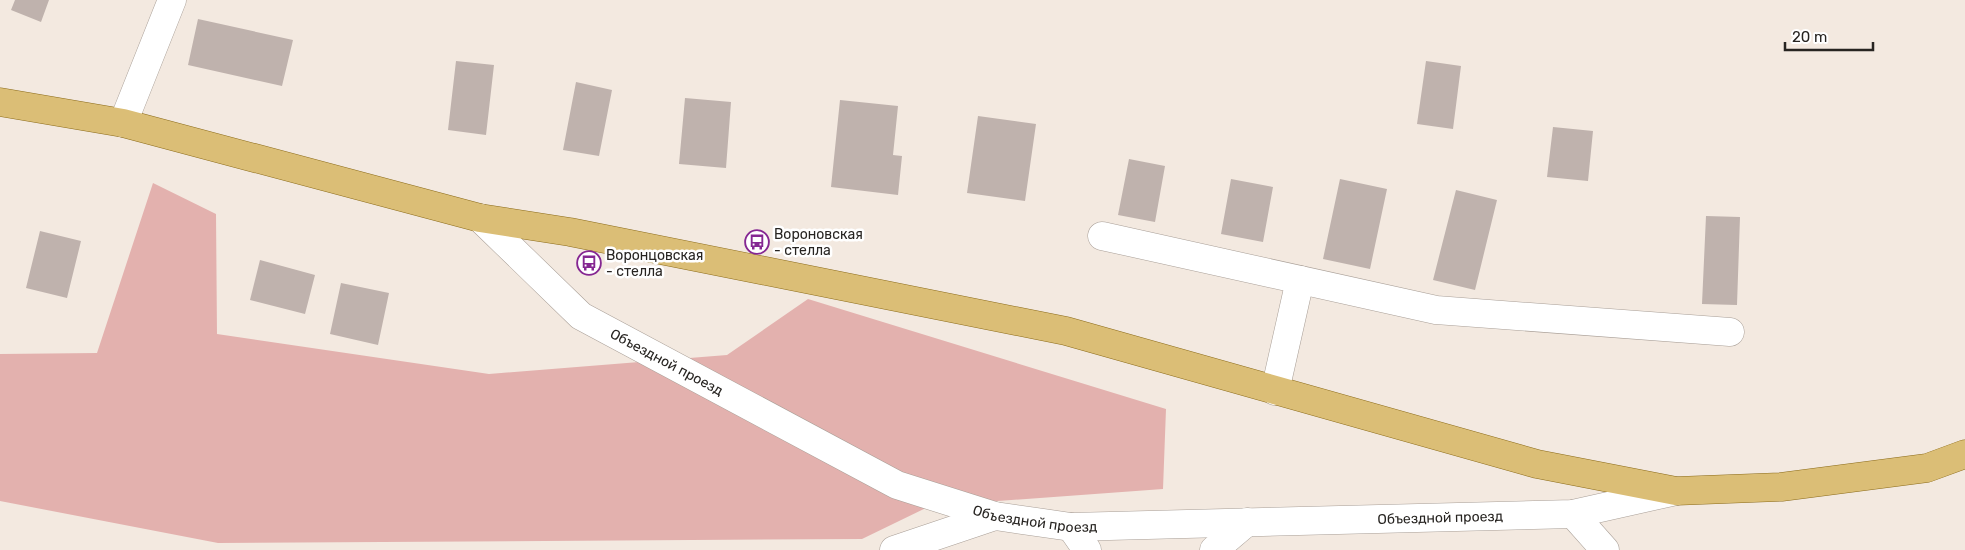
<svg xmlns="http://www.w3.org/2000/svg" width="1965" height="550" font-family="Rubik,sans-serif">
<rect width="100%" height="100%" fill="#f3e9e0"/>
<path fill="#e3b1ae" d="M153,183l63,31 1,120 272,40 238,-19 81,-56 358,110 -3,80 -233,17 -68,33 -644,4 -218,-42v-147l97,-1z"/>
<path fill="#bfb2ad" d="M15,0h34l-8,22 -30,-12z
M198,19l95,21 -11,46 -94,-21z
M456,61l38,4 -8,70 -38,-5z
M1426,61l35,5 -8,63 -36,-5z
M576,82l36,8 -13,66 -36,-6z
M685,98l46,4 -5,66 -47,-4z
M840,100l58,6 -5,49 9,1 -4,39 -67,-8z
M978,116l58,8 -11,77 -58,-8z
M1553,127l40,4 -5,50 -41,-4z
M1129,159l36,7 -10,56 -37,-7z
M1231,179l42,8 -10,55 -42,-8z
M1340,179l47,10 -17,80 -47,-10z
M1456,190l41,10 -22,90 -42,-10z
M1706,216l34,1 -3,88 -35,-1z
M40,231l41,10 -14,57 -41,-10z
M260,260l55,15 -10,39 -55,-14z
M341,283l48,10 -11,52 -48,-11z"/>
<g fill="none" stroke-linecap="round" stroke-linejoin="round">
<g stroke="#a99f97" stroke-width="29">
<g id="minor">
<path d="M123,123l49,-123"/>
<path id="s1" d="M480,218l101,98 316,169 98,31 76,11 502,-13 103,-23"/>
<path d="M1102,236l334,74 294,22"/>
<path d="M1275,391l25,-111"/>
<path d="M1573,514l32,36"/>
<path d="M1071,527l16,23"/>
<path d="M894,550l101,-34"/>
<path d="M1214,550l33,-28"/>
</g>
</g>
<g stroke="#8c6c1c" stroke-width="29">
<path id="major" d="M0,102l123,21 357,95 90,14 496,99 471,133 139,27 105,-4 146,-19 38,-14"/>
</g>
<use href="#minor" stroke="#fff" stroke-width="28"/>
<use href="#major" stroke="#dbbe76" stroke-width="28"/>
</g>
<defs>
<g id="bus-ring" transform="scale(1.25)"><circle r="9.5" fill="#fff" stroke="#852792" stroke-width="1.5"/><path d="M-5-6H5V4H4V6H2V4H-2V6H-4V4H-5ZM-3.5-4V0h7V-4ZM-3.5 1.2v1.5H-2V1.2ZM2 1.2v1.5H3.5V1.2Z" fill="#852792"/></g>
</defs>
<g fill-rule="evenodd">
<use href="#bus-ring" x="757" y="242"/>
<use href="#bus-ring" x="589" y="263"/>
</g>
<g text-anchor="middle" stroke-width="5" stroke-linejoin="round" paint-order="stroke">
<g font-size="14" fill="#272421" stroke="#fff" text-anchor="start">
<text x="774" y="239">Вороновская<tspan x="774" dy="16">- стелла</tspan></text>
<text x="606" y="260">Воронцовская<tspan x="606" dy="16">- стелла</tspan></text>
</g>
<g font-size="14" fill="#272421" stroke="#fff">
<text dy="5" stroke="none"><textPath href="#s1" startOffset="238">Объездной проезд</textPath></text>
<text dy="5" stroke="none"><textPath href="#s1" startOffset="642">Объездной проезд</textPath></text>
<text dy="5" stroke="none"><textPath href="#s1" startOffset="1048">Объездной проезд</textPath></text>
</g>
</g>
<path d="M1785 42v8h88v-8" fill="none" stroke="#272421" stroke-width="2.5"/>
<text x="1792" y="42" font-size="15" fill="#272421" stroke="#ffffff" stroke-width="4" paint-order="stroke">20 m</text>
</svg>
